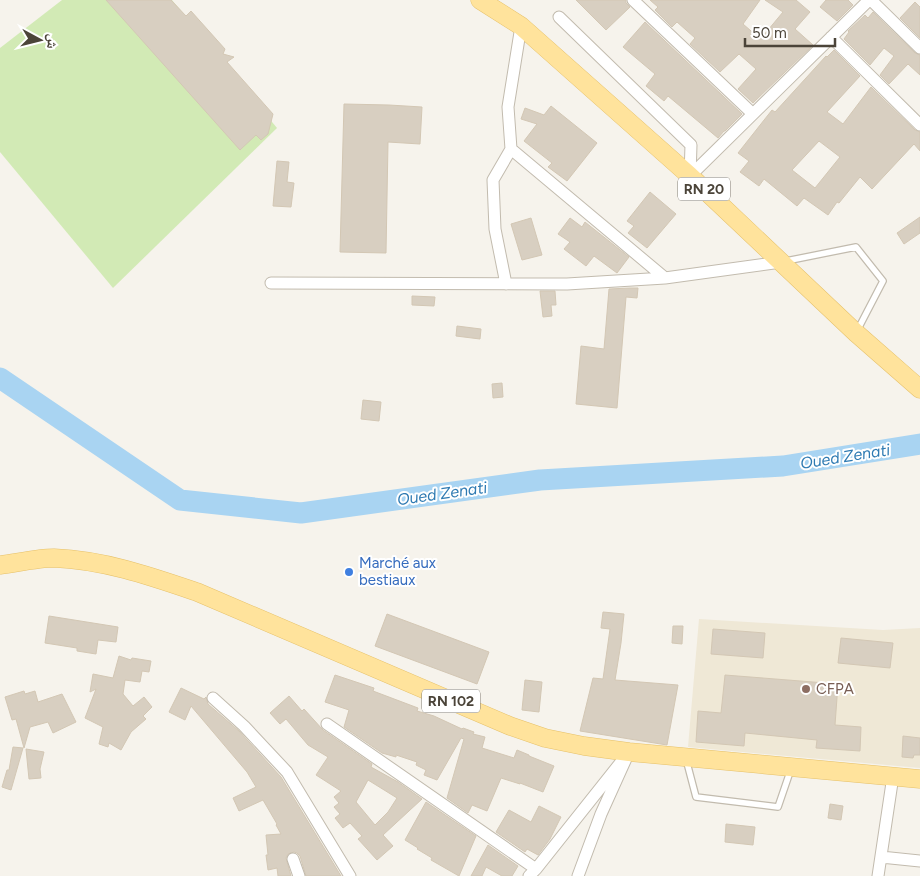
<svg xmlns="http://www.w3.org/2000/svg" width="920" height="876" font-family="Figtree,'Noto Naskh Arabic',sans-serif">
<rect width="100%" height="100%" fill="#f6f3ec"/>
<path fill="#efe8d6" d="M699,619l184,11 37,-2v140l-232,-21z"/>
<path fill="#d2eab5" d="M62,0h110l105,128 -164,160 -113,-136v-104z"/>
<g fill="none" stroke-linecap="round" stroke-linejoin="round">
<path stroke="#a9d4f2" stroke-width="21" d="M0,378l180,122 121,13 239,-33 243,-14 137,-22"/>
</g>
<path fill="#d8cfc1" stroke="#d3c7b4" fill-rule="evenodd" d="M106,0h65l15,16 5,-5 34,38 -2,5 11,3 -7,5 46,52 -5,20 -7,6 -5,-5 -16,15z
M576,0h50v3l4,4 -24,23z
M650,0h110l-17,24 15,13 3,-3 2,2 20,-24 -18,-12h31l14,12 -15,17 18,16 -60,58 -15,-14 18,-20 -17,-15 -19,18 -30,-28 5,-6 -18,-16 -5,5 -17,-17 3,-3z
M826,0h22l5,5 -16,16 -17,-14z
M915,2l5,5v31l-20,-20z
M873,12l42,41 5,2v20l-12,-11 -19,20 -9,-9 14,-19 -10,-8 -14,17 -26,-26 5,-7 -1,-1 17,-16 3,3z
M645,22l97,92 -17,17h-1l-6,7 -50,-42 -4,5 -18,-15 9,-12 -32,-27z
M834,50l26,26 -33,36 16,12 28,-37 44,43 5,2v19l-6,-7 -42,45 -12,-12 -21,26 -2,-1 -9,13 -24,-17 -7,8 -33,-27 -5,7 -19,-14 9,-11 -11,-8 34,-43 3,2 51,-56 1,1zM819,141l21,16 -25,31 -23,-18z
M344,104l45,1 33,2 -2,37 -32,-2 -2,111 -46,-1z
M551,106l46,37 -30,38 -19,-14 4,-4 -28,-22 13,-17 -16,-5 4,-11 19,7z
M277,161l12,1 -2,20 7,1 -3,24 -18,-1z
M650,192l26,22 -29,34 -19,-15 6,-7 -7,-5z
M920,217v16l-16,11 -7,-11z
M531,218l11,37 -20,5 -11,-36z
M570,218l12,9 3,-5 44,35 -12,16 -23,-17 -8,10 -22,-17 6,-7 -12,-8z
M630,288h8l-1,10 -11,-1 -9,111 -41,-4 5,-58 23,3 5,-60z
M540,291h15l1,14h-5l1,11 -9,1z
M412,296l23,1 -1,9 -22,-1z
M457,326l24,3 -1,10 -24,-3z
M502,383l1,14 -10,1 -1,-14z
M363,400l18,2 -2,19 -18,-2z
M603,612l21,2 -3,29 -6,37 63,5 -11,60 -87,-14 13,-53 10,1 7,-50 -9,-1z
M387,614l102,38 -12,32 -102,-38z
M49,616l69,11 -2,15 -18,-2 -2,14 -19,-3v-3l-32,-5z
M673,626h10l-1,18 -10,-1z
M713,629l52,4 -2,25 -52,-4z
M841,638l52,5 -3,25 -52,-5z
M119,656l12,4 1,-2 19,3 -2,11 -7,-1 -2,11 -15,-2 -2,14 10,12 11,-9 8,10 -9,9 3,3 -15,13 -10,18 -12,-7 -1,4 -9,-3 4,-17 -18,-9 11,-29 -6,3 3,-18 20,4z
M335,675l39,13 -1,3 45,17 -1,3 17,5 28,13 1,-1 11,4 -1,2 12,3 -3,11 32,10 3,-8 12,5v1l25,10 -11,26 -23,-9v1l-19,-6 -14,33 -15,-6 -4,8 -21,-15 17,-59 -3,-1 -24,42 -13,-5 2,-5 -10,-5 1,-3 -21,-7v2l-14,-4 -38,-26 5,-17 -24,-8z
M725,675l113,9 -3,41 26,2 -1,24 -44,-3 1,-8 -72,-7 -1,13 -48,-4 2,-31 23,2z
M525,680l17,2 -3,30 -17,-2z
M181,688l23,11 2,-2 2,7 31,27 42,46 60,99h-35l-6,-20 -3,-3 -3,-1 -6,2 -2,4 5,18h-13l-1,-8 -9,2 -2,-15h2l-2,-20 15,-1 -5,-9 1,-1 -14,-24 -24,11 -6,-13 23,-11 -9,-15 -56,-66 -6,14 -16,-8z
M24,691l1,3 10,-3 3,11 24,-8 14,28 -23,11 -5,-11 -18,5 -6,21 -8,-29 -4,1 -7,-23z
M289,696l13,15 2,-2 19,21 49,34 -1,3 27,15 24,17 -39,36 10,11 -16,14 -19,-21 4,-3 -12,-13 -7,5 -8,-10 5,-4 -6,-7 5,-4 -5,-6 7,-6 -25,-16 12,-18 -20,-12 -22,-26 -6,5 -10,-11zM368,780l29,18 -9,14 -13,13 -19,-23z
M903,736l17,2v17h-6l-1,3 -11,-1z
M13,747l10,1 -12,42 -9,-3 5,-17h2z
M26,749l18,3 -4,17 1,9 -12,1z
M426,802l50,34 -17,40 -28,-16 1,-2 -15,-9 1,-1 -13,-8z
M830,804l13,2 -2,14 -13,-2z
M539,806l22,11 -11,22 -12,16 -11,-6 -2,3 -29,-20 13,-22 22,12z
M726,824l29,3 -2,18 -28,-3z
M488,845l30,21 -6,10h-10l-16,-9 -4,9h-11z"/>
<g fill="none" stroke-linecap="round" stroke-linejoin="round">
<g stroke="#c2bbae" stroke-width="8">
<path id="lane" d="M786,261l70,-14 27,34 -26,50
M686,759l10,38 82,10 13,-38"/>
</g>
<g stroke="#c2bbae" stroke-width="13">
<path id="street" d="M633,0l120,114
M871,0l49,48
M559,17l132,128 -1,31
M521,26l-13,81 3,42 154,129
M831,37l89,88
M690,176l179,-176
M271,283l296,1 98,-6 116,-16
M506,284l-11,-55 -2,-49 18,-31
M213,698l31,28 43,46 63,104
M327,724l209,145
M881,857l39,4
M293,859l6,17
M529,876l7,-7 93,-117 -28,62 -23,62
M878,876l15,-100"/>
</g>
<g stroke="#e6c16a" stroke-width="19">
<path id="primary" d="M480,0l41,26 169,150 166,157 64,56
M0,565c16,-2 38,-7 54,-7 50,2 96,18 143,34l313,134 35,12 39,8 45,6 291,27"/>
</g>
<use href="#lane" stroke="#fff" stroke-width="5.5"/>
<use href="#street" stroke="#fff" stroke-width="11"/>
<use href="#primary" stroke="#ffe39c" stroke-width="18"/>
</g>
<circle fill="#3f7fe0" stroke="#fff" stroke-width="2" cx="349" cy="572" r="5"/>
<circle fill="#8d6e63" stroke="#fff" stroke-width="2" cx="806" cy="689" r="5"/>
<g text-anchor="middle" stroke-width="4" stroke-linejoin="round" paint-order="stroke">
<g fill="#fff" stroke="#817c74" stroke-width="1">
<rect x="678" y="177.5" width="52" height="23" rx="4"/>
<rect x="422" y="689.5" width="58" height="23" rx="4"/>
</g>
<g font-size="14" font-weight="bold" fill="#4b4439">
<text x="704" y="194">RN 20</text>
<text x="451" y="706">RN 102</text>
</g>
<g font-size="15" fill="#366cbe" stroke="#fff" text-anchor="start">
<text x="359" y="568">Marché aux<tspan x="359" dy="17">bestiaux</tspan></text>
</g>
<g font-size="15" fill="#785e54" stroke="#fff" text-anchor="start">
<text x="816" y="694">CFPA</text>
</g>
<g font-size="16" font-style="italic" fill="#2e7ab2" stroke="#fff">
<text transform="translate(845 456) rotate(-9)" y="6">Oued Zenati</text>
<text transform="translate(442 493) rotate(-8)" y="6">Oued Zenati</text>
</g>
</g>
<g transform="translate(40 40) rotate(97)" stroke="#ffffff" stroke-width="4" paint-order="stroke">
<path d="M0-4L9 19L0 12L-9 19Z" fill="#4b4439"/>
<text y="-8" font-size="14" font-weight="bold" text-anchor="middle" fill="#4b4439">ش</text>
</g>
<path d="M745 38v8h90v-8" fill="none" stroke="#4b4439" stroke-width="2.5"/>
<text x="752" y="38" font-size="15" fill="#4b4439" stroke="#ffffff" stroke-width="4" paint-order="stroke">50 m</text>
</svg>
